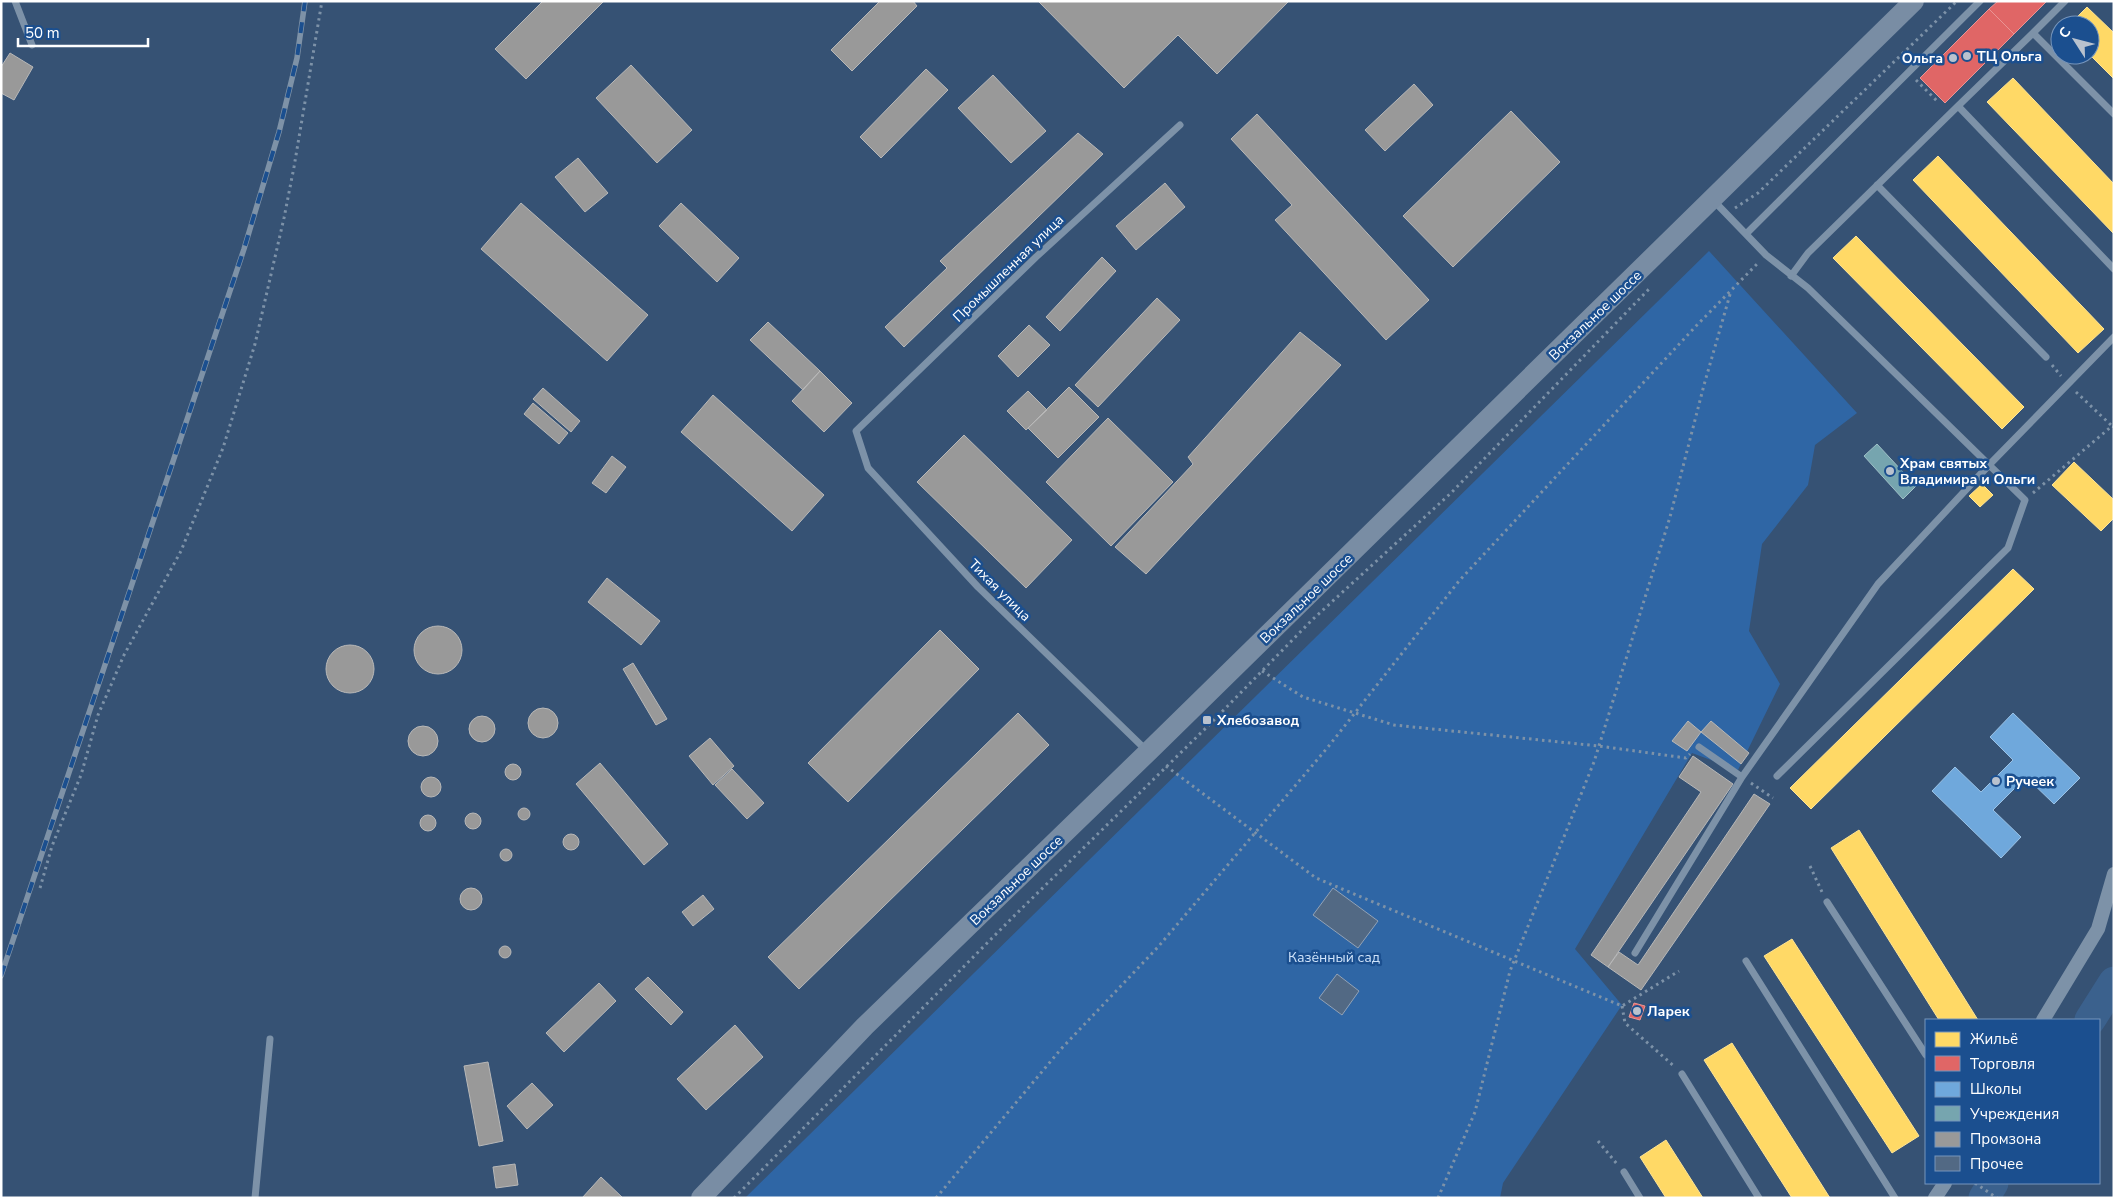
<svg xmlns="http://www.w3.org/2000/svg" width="2115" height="1199" font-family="'Nunito Sans',sans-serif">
<rect width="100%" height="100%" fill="#365274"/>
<path fill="#2f66a5" d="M1709,251l148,162 -42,32 -7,40 -46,59 -13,87 31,53 -42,86 -46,-17 -117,196 47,56 -119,178 -3,15h-755z"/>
<path fill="#ffd966" stroke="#ffe494" d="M2087,7l27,26v46l-24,-24v-30h-21z
M2013,78l101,106v50l-127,-132z
M1938,156l166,173 -26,24 -165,-173z
M1856,236l168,171 -22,22 -169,-171z
M2074,462l40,38v18l-13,13 -49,-46z
M1982,484l11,11 -13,12 -11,-11z
M2013,569l21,20 -223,220 -21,-21z
M1859,830l119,190h-39l-108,-172z
M1792,939l127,197 -27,17 -128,-197z
M1732,1043l98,155h-38l-88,-138z
M1666,1140l37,58h-37l-26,-41z"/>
<path fill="#e06666" stroke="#e99494" d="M1998,1h49l-33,33 -25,-25z
M1989,9l25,25 -69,69 -25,-25z
M1634,1003l11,3 -5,14 -11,-3z"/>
<path fill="#6fa8dc" stroke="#9ac2e6" d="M2013,713l67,65 -26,26 -28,-27 -33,33 28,27 -20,21 -69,-67 23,-24 26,25 32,-32 -23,-23z"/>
<path fill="#76a5af" stroke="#9fc0c7" d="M1877,444l39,42 -13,13 -39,-43z"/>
<path fill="#999" stroke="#b8b8b8" d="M543,1h61l-78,78 -31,-30z
M880,1h33l4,5 -65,65 -21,-21z
M1038,1h251l-72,73 -39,-39 -54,53z
M10,53l23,14 -19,33 -13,-7v-26z
M631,65l61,65 -35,33 -61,-65z
M926,69l22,21 -67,68 -21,-21z
M993,75l53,56 -35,32 -53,-55z
M1414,84l19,21 -48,46 -20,-21z
M1511,111l49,51 -107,105 -50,-51z
M1257,114l172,186 -43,40 -111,-120 17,-15 -61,-66z
M1078,133l25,21 -199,193 -19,-20 62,-59 -7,-7z
M578,158l30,35 -23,19 -30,-35z
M1165,183l20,24 -49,43 -20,-24z
M521,203l127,112 -41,46 -126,-112z
M681,203l58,55 -22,24 -58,-56z
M1102,257l14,14 -56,60 -14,-14z
M1157,298l23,22 -82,87 -23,-22z
M768,322l52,49 -17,19 -53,-50z
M1029,325l21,20 -32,32 -20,-21z
M1300,332l41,33 -195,209 -31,-27 78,-83 -5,-7z
M820,371l32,32 -28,29 -32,-31z
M1069,387l30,30 -41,41 -30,-30z
M543,388l37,33 -9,11 -38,-33z
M1028,391l19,19 -21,20 -19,-19z
M713,395l111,100 -32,36 -111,-99z
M533,403l35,30 -9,11 -35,-30z
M1108,418l65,64 -62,64 -65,-64z
M964,435l108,105 -46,48 -109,-106z
M612,456l14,11 -20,26 -14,-10z
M607,578l53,43 -19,24 -53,-43z
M414 650a24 24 0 1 1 48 0a24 24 0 1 1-48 0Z
M940,630l39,39 -131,133 -40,-39z
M326 669a24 24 0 1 1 48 0a24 24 0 1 1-48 0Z
M633,663l34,56 -11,6 -33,-56z
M528 723a15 15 0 1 1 30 0a15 15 0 1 1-30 0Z
M1018,713l31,32 -250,244 -31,-32z
M469 729a13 13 0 1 1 26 0a13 13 0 1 1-26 0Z
M1688,721l13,11 -14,19 -15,-10z
M1711,721l38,32 -8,11 -40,-32z
M408 741a15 15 0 1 1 30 0a15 15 0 1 1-30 0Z
M710,738l24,28 -21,19 -24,-29z
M1693,756l40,28 -125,183 -17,-12 110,-163 -22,-15z
M600,763l68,81 -24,21 -68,-81z
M505 772a8 8 0 1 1 16 0a8 8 0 1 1-16 0Z
M732,769l32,34 -17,16 -32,-34z
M421 787a10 10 0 1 1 20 0a10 10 0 1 1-20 0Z
M1754,794l16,10 -129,186 -33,-23 11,-15 19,13z
M518 814a6 6 0 1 1 12 0a6 6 0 1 1-12 0Z
M465 821a8 8 0 1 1 16 0a8 8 0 1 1-16 0Z
M420 823a8 8 0 1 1 16 0a8 8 0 1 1-16 0Z
M563 842a8 8 0 1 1 16 0a8 8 0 1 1-16 0Z
M500 855a6 6 0 1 1 12 0a6 6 0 1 1-12 0Z
M460 899a11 11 0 1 1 22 0a11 11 0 1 1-22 0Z
M703,895l11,14 -21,17 -11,-14z
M499 952a6 6 0 1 1 12 0a6 6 0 1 1-12 0Z
M648,977l35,35 -12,13 -36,-36z
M599,983l17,18 -52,51 -18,-19z
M735,1025l28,32 -57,53 -29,-31z
M488,1062l15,79 -24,5 -15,-80z
M532,1083l21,22 -26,24 -20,-23z
M515,1164l3,21 -22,3 -3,-21z
M601,1177l22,21h-41z"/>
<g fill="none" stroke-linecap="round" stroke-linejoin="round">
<path stroke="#3b618d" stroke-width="31" d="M2090,1020l24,-38
M1984,1198l9,-15"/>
</g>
<path fill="#526984" stroke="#92a2b6" d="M1333,888l45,33 -20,27 -45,-33z
M1337,974l22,17 -17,24 -23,-17z"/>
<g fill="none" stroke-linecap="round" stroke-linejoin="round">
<path stroke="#7d92a8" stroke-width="3" stroke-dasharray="2.5 4" stroke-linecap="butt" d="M1916,80l21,21
M1735,208l23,-15 199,-192
M2052,365l9,11
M2076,392l36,34
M2033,493l79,-67 2,1
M1262,671l41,26 91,28 205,21 87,12 4,-4
M1166,766l150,112 306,128 57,-35
M1751,783l22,15
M1810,866l12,26
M40,888l12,-42 29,-71 17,-60 26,-60 57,-104 42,-103 32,-104 29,-126 10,-51 28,-166
M1622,1006l3,17 50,44
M1598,1141l19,23
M1975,1183l22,15
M734,1198l278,-280 199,-195 101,-103 139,-127 199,-205
M936,1198l125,-149 97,-102 170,-200 131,-166 237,-255 63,-64
M1438,1198l37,-86 35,-141 84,-209 76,-245 34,-132 27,-94"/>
<path stroke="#7d92a8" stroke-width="7" d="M15,1l17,44
M2065,1l-32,32 81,81
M2033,33l-75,73 156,163
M1877,185l169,172
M1713,200l53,55 42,33 217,212 -17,48 -231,228
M1746,234l234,-233
M1791,276l17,-23 150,-147
M1699,747l43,30
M1146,750l-168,-163 -110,-119 -12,-37 180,-174 144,-132
M1827,902l99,153
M1635,953l107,-176 136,-193 112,-120 124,-127
M1746,961l149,237
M1682,1074l77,124
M1624,1172l16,26
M255,1198l15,-159"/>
<path stroke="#7d92a8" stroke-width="14" d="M2043,1020l55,-91 16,-55
M1935,1198l10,-15"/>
<path stroke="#798da4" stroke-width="20" d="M701,1198l164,-172 283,-274 766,-751"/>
<g stroke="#7e92a7" stroke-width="5.5">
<path id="rail" d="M1,976l243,-727 35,-117 18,-74 8,-57"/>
</g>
<use href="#rail" stroke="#1b4f8f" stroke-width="4" stroke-dasharray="11" stroke-linecap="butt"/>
</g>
<g fill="#b9c2ce" stroke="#1b4f8f" stroke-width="2">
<circle cx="1967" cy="56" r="5"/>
<circle cx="1953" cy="58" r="5"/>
<circle cx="1890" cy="471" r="5"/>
<rect x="1202" y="715" width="10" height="10" rx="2.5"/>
<circle cx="1996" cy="781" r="5"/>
<circle cx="1637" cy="1011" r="5"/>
</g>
<g text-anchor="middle" stroke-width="5" stroke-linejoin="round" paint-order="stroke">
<g font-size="14" font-weight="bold" fill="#fff" stroke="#1b4f8f" text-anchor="start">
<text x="1977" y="61">ТЦ Ольга</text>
<text x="1943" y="63" text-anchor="end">Ольга</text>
<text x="1900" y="468">Храм святых<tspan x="1900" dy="16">Владимира и Ольги</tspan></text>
<text x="1217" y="725">Хлебозавод</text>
<text x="2006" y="786">Ручеек</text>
<text x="1647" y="1016">Ларек</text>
</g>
<g font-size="14" fill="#fff" stroke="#1b4f8f">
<text transform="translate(1008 268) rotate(-44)" y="5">Промышленная улица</text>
<text transform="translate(1595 315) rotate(-44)" y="5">Вокзальное шоссе</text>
<text transform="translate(1000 590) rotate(45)" y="5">Тихая улица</text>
<text transform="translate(1306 598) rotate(-44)" y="5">Вокзальное шоссе</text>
<text transform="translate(1016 880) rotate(-44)" y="5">Вокзальное шоссе</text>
</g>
<g font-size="14" fill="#cfe3fa" stroke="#1b4f8f">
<text x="1334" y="962">Казённый сад</text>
</g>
</g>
<rect width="2115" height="1199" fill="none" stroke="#ffffff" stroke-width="5"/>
<rect x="1925" y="1019" width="175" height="165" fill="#1b4f8f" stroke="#7695bc"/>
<rect x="1935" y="1032" width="25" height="15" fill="#ffd966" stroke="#7695bc"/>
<text x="1970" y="1044" font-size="15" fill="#ffffff">Жильё</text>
<rect x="1935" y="1056" width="25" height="15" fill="#e06666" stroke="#7695bc"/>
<text x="1970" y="1069" font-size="15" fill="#ffffff">Торговля</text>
<rect x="1935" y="1082" width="25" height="15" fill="#6fa8dc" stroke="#7695bc"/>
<text x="1970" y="1094" font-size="15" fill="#ffffff">Школы</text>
<rect x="1935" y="1106" width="25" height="15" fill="#76a5af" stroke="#7695bc"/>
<text x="1970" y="1119" font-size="15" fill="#ffffff">Учреждения</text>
<rect x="1935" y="1132" width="25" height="15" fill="#999999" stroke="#7695bc"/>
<text x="1970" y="1144" font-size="15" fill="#ffffff">Промзона</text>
<rect x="1935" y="1156" width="25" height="15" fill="#526984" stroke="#7695bc"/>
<text x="1970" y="1169" font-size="15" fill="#ffffff">Прочее</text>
<g transform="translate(2075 40) rotate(306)"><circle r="24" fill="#1b4f8f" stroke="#7695bc"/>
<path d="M0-4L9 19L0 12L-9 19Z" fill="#b9c2ce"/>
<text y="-8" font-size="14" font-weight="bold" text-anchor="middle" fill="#ffffff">С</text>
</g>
<path d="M18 38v8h130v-8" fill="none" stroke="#ffffff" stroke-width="2.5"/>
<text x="25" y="38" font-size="15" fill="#ffffff" stroke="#1b4f8f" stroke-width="4" paint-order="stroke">50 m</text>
</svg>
